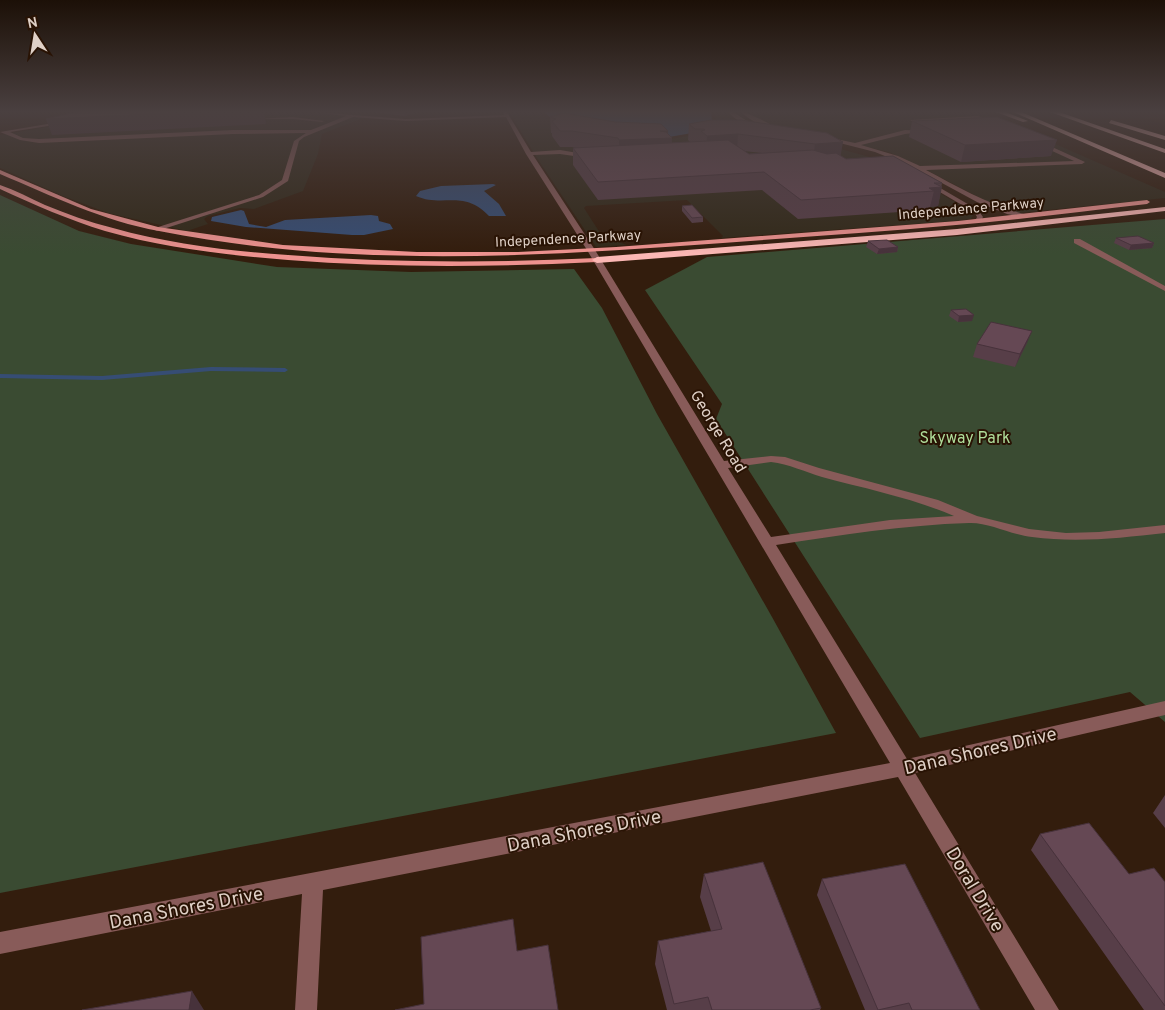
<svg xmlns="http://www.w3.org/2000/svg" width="1165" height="1010" font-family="Overpass,sans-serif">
<rect width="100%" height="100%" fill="#331d0d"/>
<path fill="#322919" d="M135,112h178l53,5 -44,17 -4,20 -15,37 -49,18 -14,-1 -32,8 -4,3 4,5 -21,7 -79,-18 -45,-17 -63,-28v-33z
M509,112h31l15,11 116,16 23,-4 22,-14 -1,-9h11l8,8 143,39 22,10 71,42 3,5 -2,3 -17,2 -233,17 2,-2 -36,-36 -101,6 -2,2 18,28 25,9 -31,2 -59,-89z
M747,112h235l183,80v6l-147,15 -17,-4 -82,-43 -30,-14 -123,-28z"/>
<path fill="#3c210b" d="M1125,112h40v13z"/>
<path fill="#3a4b32" d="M0,195l79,36 52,13 146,23 134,5 163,-3 28,39 55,106 115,203 64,116 -836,160z
M1165,219v503l-35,-30 -210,46 -204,-319 6,-15 -77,-114 62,-33z"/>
<path fill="#364d74" d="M544,112h167l1,9 -20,12 -23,4 -116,-17z
M493,184l3,1 -12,6 15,13 7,12h-17c-26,-27 -46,-8 -73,-20l4,-5 21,-5z
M241,210l3,1 5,13 17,3 19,-7 86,-5 7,1 1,5 11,3 3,5 -29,6h-12l-106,-8 -35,-6 1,-4z"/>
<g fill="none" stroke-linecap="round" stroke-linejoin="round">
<path fill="#364d74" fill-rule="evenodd" d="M211,367l74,1 3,2 -3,2 -74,-1 -109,9 -102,-2v-4l102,2z"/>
<path fill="#885b59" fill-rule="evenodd" d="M314,112l92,7 98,-4 -1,-3h4l24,40 29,-2 30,5 -2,3 -28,-4 -27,1 62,95 129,211 47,-5 14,1 34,11 119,32 39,16 52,13 37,4 33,-1 66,-7v8c-45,5 -88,10 -133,4 -20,-2 -44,-15 -63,-14 -65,2 -129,12 -193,22l131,214 258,-58v14l-250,58 144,237h-24l-137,-233 -575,113 -6,120h-22l7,-116 -302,60v-22l890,-169 -303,-513 -61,-96 -20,-37 -100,4 -53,-4 -49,20 -5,4 -11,40 -25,16 -106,34 -4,-2 2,-1 104,-33 23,-15 12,-39 12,-8 -73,1 -194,9 -19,-3 -20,-8 65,-11 2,2 -57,9 13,6 16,1 194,-9h78l35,-14zM771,462c18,2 34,10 51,15 45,12 90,21 132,39l-64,4 -119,17 -43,-69z
M728,112h5l22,14c-9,2 -20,-7 -27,-14z
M741,112c7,0 29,12 36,16 -11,3 -28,-9 -36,-16z
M1160,112h5v2z
M978,116l18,7 -2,1 -17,-6 -59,3 13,6 -2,3 -19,-10z
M293,117l31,4 -2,1 -29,-3h-40z
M905,130l24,1 -24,3 -44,11 37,11 22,10 154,-5 -37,-17 2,-3 46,21 -3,2 -156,6c34,18 65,36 102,45v2l-2,1 -19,-4 -30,-12 -59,-32h-21l2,-3h13l-37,-15 -51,-13 3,-2 28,6z
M926,182h4l48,28 5,7 -3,5 -5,-1 2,-4 -3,-5 -48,-28z
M1074,239h6l85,47v5l-91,-48z"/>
<path fill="#ee928f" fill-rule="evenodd" d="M0,170l91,39 67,18 125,18 134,7h101l98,-5 342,-26 189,-21 3,2 -3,2c-64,7 -127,16 -191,21 -78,7 -156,12 -233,18 -188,14 -378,25 -564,-12 -56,-10 -107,-35 -159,-57z
M0,185c15,5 30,13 45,20 22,9 44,17 68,23 57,16 116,23 175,27 103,8 206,8 309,3l4,2 -4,2c-103,5 -206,6 -309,-2 -62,-5 -124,-12 -183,-29 -36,-11 -70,-26 -105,-42z"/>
<path fill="#fbb7b4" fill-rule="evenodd" d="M996,112h9l23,9 -5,1z
M1013,112h8l144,61v5z
M1050,112h9l106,37v4z
M1111,120l54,16v4l-56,-17z
M1165,207v4l-208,24 -360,28 -5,-3 5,-3 360,-28z"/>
</g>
<path fill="#573e48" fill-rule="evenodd" d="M374,112h45l-15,4z
M550,117l65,5 53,9v3l4,9 18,-1 -2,-2 1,-16 138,9 14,23 5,3 96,24 -4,23 -8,1 -1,3 -131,9 -36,-29 -164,10 -25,-35v-17h4l-5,-1h-12l-8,-11v-3h-1zM744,151l18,2 -13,1z
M912,121l139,35 -90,6 -52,-25z
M682,206l21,11v5l-11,1 -10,-12z
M1116,238l38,5 -2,5 -23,2 -15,-7z
M868,241l30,6 -1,5 -20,2 -11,-7z
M951,310l21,11 -14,1 -9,-6z
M1027,343l-12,24 -42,-10 4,-13z
M1165,795v33l-12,-15z
M1040,834l89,40 36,8v128h-21l-113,-160z
M704,874l117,134 -1,2h-153l-12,-46 3,-23 53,-10 -11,-34z
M822,879l158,131h-115l-48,-115z"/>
<path fill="#47323b" d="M192,112h72l2,12 -214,11 -6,-16z
M404,112h15l-15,4z
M660,131h8v7h4l-1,16 -52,3v-17z
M738,134l-1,16 -31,2 1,-16z
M1057,140l-6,16 -90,6 4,-17z
M843,142l-3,17 -27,1 2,-16z
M942,187l-4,19 -8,1 4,-16 -5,-3z
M1154,243l-2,5 -23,2 2,-5z
M898,247l-1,5 -20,2 2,-5z
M974,315l-2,6 -14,1 1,-6z
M1032,331l-5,12 -12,24 5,-13z
M192,991l12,19h-15z"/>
<path fill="#654854" stroke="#47323b" d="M76,112h116l-146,7z
M564,113l51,9 46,2 7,7h-8l6,1 6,6 -53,2 -1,-2 -46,-7h-12l-8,-10 4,-2 -6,-2z
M997,117l60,23 -92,5 -53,-24z
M711,120h30l86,13 16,9 -28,2 -77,-10 -31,2 -6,-5 4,-1 -1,-1h-9l-6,-5z
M728,140l21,14 64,-4 14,4 9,-1 10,6 47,-3 49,27h-8l8,4 -13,1 5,3 -133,9 -37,-28 -166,10 -25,-34z
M692,205l11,12 -11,1 -10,-12z
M1138,236l16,7 -23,2 -15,-7z
M887,240l11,7 -19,2 -11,-8z
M966,309l8,6 -15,1 -8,-6z
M991,322l41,9 -12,23 -43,-10z
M1089,823l40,51 25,-6 11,14v124l-125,-172z
M763,862l58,146 -11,2h-98l-4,-13 -34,7 -16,-63 64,-12 -18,-55z
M905,864l75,146h-68l-3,-7 -31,7 -56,-131z
M513,919l4,32 31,-6 10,65h-163l29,-6 -3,-67z
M192,991l-3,19h-107z"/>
<linearGradient id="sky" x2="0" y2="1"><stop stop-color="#1c1007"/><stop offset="0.44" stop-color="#4a4040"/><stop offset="1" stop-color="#4a4040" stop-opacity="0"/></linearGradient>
<rect width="1165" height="254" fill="url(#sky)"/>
<g text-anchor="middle" stroke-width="4" stroke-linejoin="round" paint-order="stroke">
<g font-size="14" fill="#dfd0c6" stroke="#291304">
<text transform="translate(971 208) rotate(-5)" y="5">Independence Parkway</text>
<text transform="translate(568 238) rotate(-3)" y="5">Independence Parkway</text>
</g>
<g font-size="16" fill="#dfd0c6" stroke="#291304">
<text transform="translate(719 431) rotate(59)" y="6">George Road</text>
</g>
<g font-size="16" fill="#afdd9a" stroke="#291304">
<text x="965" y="443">Skyway Park</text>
</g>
<g font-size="19" fill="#dfd0c6" stroke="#291304">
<text transform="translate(980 750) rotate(-13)" y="7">Dana Shores Drive</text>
<text transform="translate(584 830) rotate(-11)" y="7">Dana Shores Drive</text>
<text transform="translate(976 889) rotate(59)" y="7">Doral Drive</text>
<text transform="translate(186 907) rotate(-11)" y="7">Dana Shores Drive</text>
</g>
</g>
<g transform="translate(35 35) rotate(348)" stroke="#291304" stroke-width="4" paint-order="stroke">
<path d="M0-4L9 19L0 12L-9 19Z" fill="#dfd0c6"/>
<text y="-8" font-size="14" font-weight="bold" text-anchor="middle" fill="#dfd0c6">N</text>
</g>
</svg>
